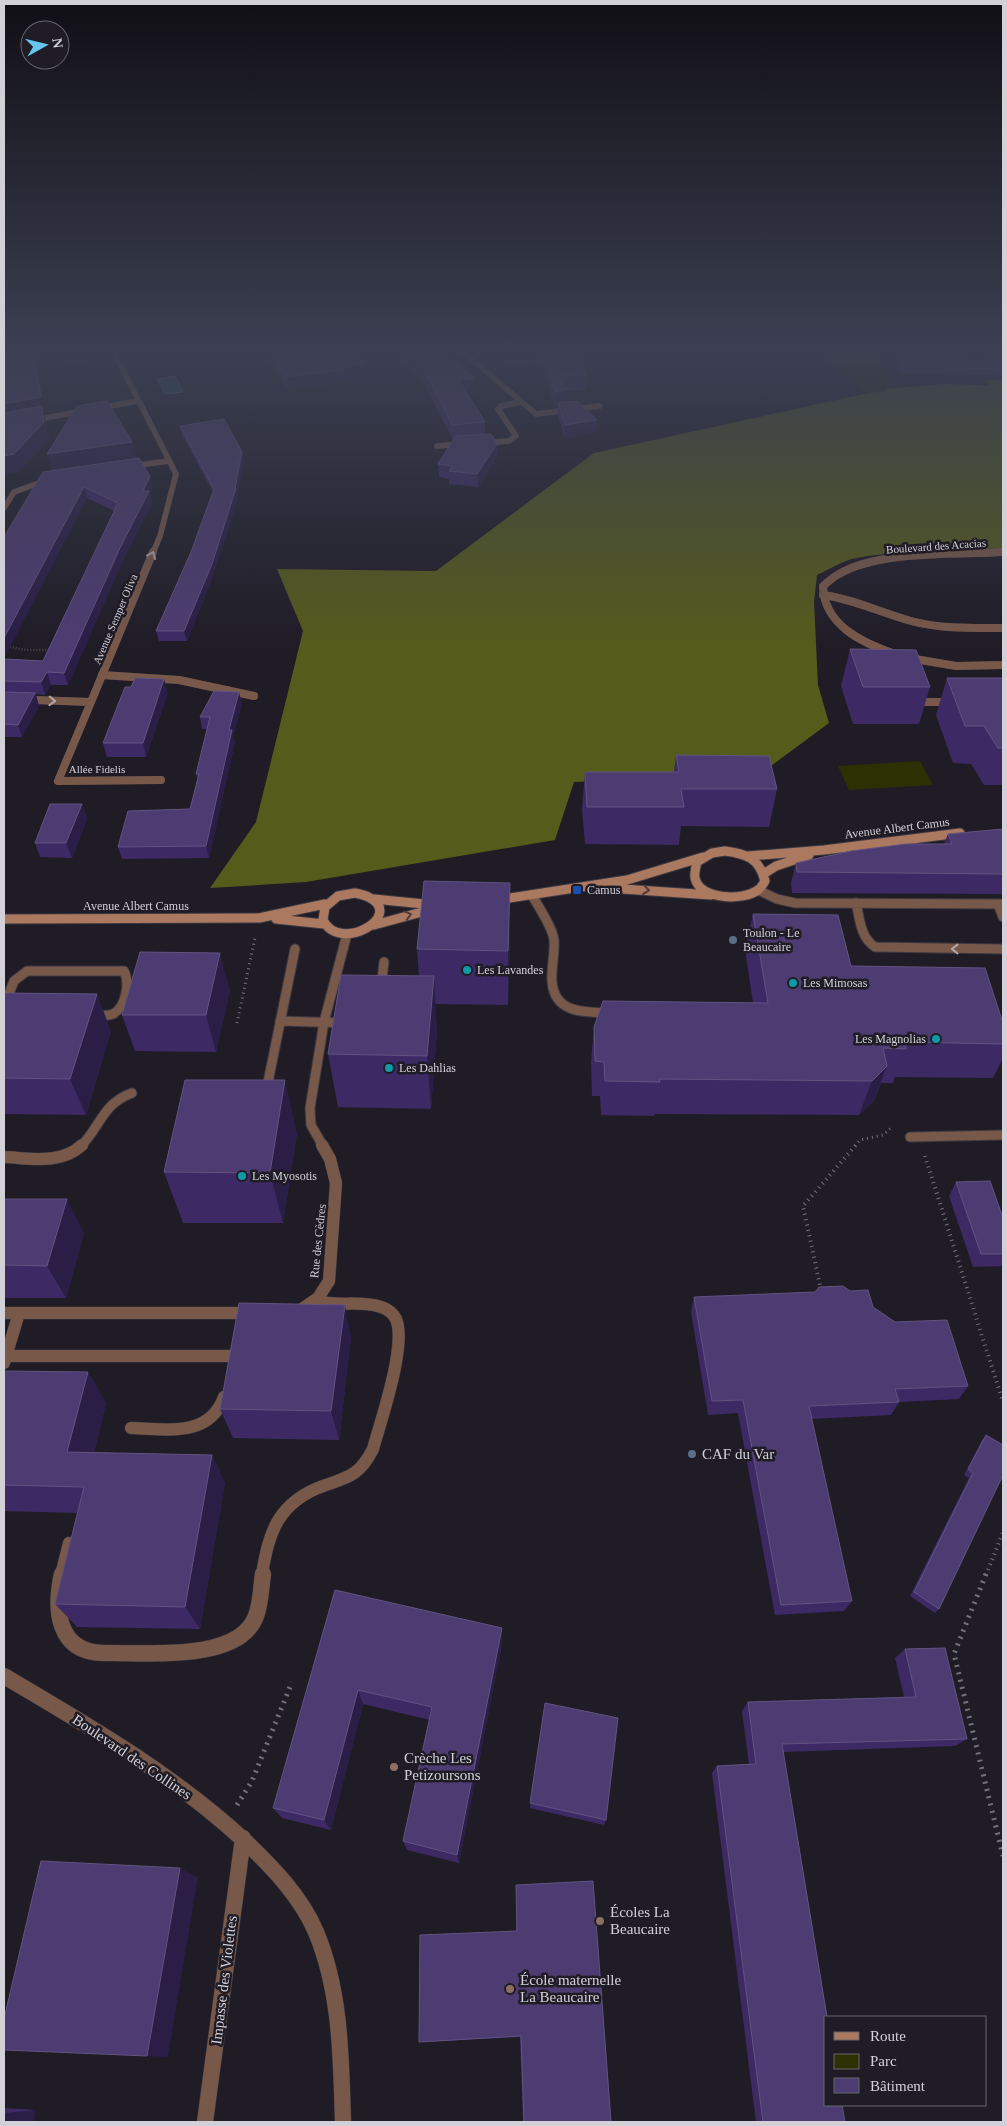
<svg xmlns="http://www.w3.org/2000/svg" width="1007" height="2126" font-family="Georgia,serif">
<rect width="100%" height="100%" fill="#1f1c26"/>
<path fill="#2c3003" d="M812,351h67l13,38 -23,4z
M920,761l13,24 -84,5 -11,-24z"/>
<path fill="#555b1b" d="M987,380h16v173c-49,5 -102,-6 -151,6 -11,3 -24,11 -35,16l-3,27 4,83 11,38 -77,57 -89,-1 -89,3 -19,58 -249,42 -96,6 46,-66 47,-191 -26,-62 159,2 158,-118 275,-60 18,-2v-2l55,-5 46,1z"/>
<path fill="#195565" stroke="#517a88" d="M175,376l8,16 -18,2 -8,-15z"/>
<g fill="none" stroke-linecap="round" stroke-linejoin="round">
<g stroke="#3c3942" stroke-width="6">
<path id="lane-far4" d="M462,351l74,63 64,-8
M483,443l26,-2 7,-5 -18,-27 3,-3 20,-4
M437,446l26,-2"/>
</g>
<g stroke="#3c3942" stroke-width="8">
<path id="lane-far3" d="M823,595c31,4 58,18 88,26 30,8 61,7 92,7
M102,675l77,5 75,16"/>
</g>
<g stroke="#3c3942" stroke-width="11">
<path id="lane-far2" d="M758,890l19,9 18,4 208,1
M532,895c6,11 21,33 22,45 1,14 -3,28 -2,42 3,33 35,30 60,31
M856,903c4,16 4,34 19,44l128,2
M998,904l5,13
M381,988l3,-26
M280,1021l67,2
M266,1092l29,-143
M910,1137l93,-2"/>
</g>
<g stroke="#3c3942" stroke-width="13">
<path id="lane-far1" d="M6,1356h225
M4,1363l15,-50
M131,1428c36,1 78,10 93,-31
M61,1575l8,-32
M262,1575c6,-43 17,-73 61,-89 26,-9 37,-11 50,-37 8,-29 34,-104 23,-130 -3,-6 -9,-10 -15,-12 -21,-7 -43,0 -64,-6"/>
</g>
<g stroke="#3c3942" stroke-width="17">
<path id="lane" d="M62,1574c-8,35 -5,78 41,79 41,-1 136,10 153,-37 5,-13 5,-29 7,-42"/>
</g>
<g stroke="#3c3942" stroke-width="6">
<path id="street-far4" d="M116,351v5l60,118 -16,62 -7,17
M34,420l104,-19
M131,466l38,-5
M4,508l10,-16 36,-13
M986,553l17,-1"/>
</g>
<g stroke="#3c3942" stroke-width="8">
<path id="street-far3" d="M895,654c-33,-11 -71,-29 -72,-68 5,-4 10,-9 16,-12 41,-24 116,-19 164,-22
M909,658l47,8 47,-1
M4,699l87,3 62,-150
M91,702l-33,79 103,-1
M924,702h29"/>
</g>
<g stroke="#3c3942" stroke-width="11">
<path id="street-far2" d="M4,1006l10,-25 13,-10h97c6,12 2,36 -11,43 -6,2 -14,2 -20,2
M81,1146c20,-20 21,-42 51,-53
M323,1146l-12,-21 -1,-17 14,-86 23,-88"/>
</g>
<g stroke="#3c3942" stroke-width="13">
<path id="street-far1" d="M4,1157c26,1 57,8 78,-12
M302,1309l16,-11 11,-17 7,-98 -6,-24 -8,-14
M4,1313h246"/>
</g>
<g stroke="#3c3942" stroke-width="17">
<path id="street" d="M4,1676c85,50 170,99 243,167 27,26 54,54 69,89 25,60 25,126 27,190
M205,2122l38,-284"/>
</g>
<g stroke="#3c3942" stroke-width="11">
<path id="secondary" d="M725,851c22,3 34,7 40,30 -2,3 -4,7 -7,9 -15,11 -58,10 -63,-12 -1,-4 1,-12 2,-16l15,-9z
M748,856l76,-6 136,-17
M765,873l11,-7 33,-11
M608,888l103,7
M355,893c5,1 11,2 15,5 34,18 -30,56 -47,22l2,-13 13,-11z
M374,899l60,6
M497,900l130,-20 76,-23
M4,919l255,-1 66,-14
M276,919l48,5
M374,925l59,-16"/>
</g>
<path stroke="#73717a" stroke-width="2" stroke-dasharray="0.5 2" stroke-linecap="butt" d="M37,366l63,-8"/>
<path stroke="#73717a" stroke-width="2.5" stroke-dasharray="0.5 2.5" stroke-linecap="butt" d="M4,646l22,4h24"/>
<path stroke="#73717a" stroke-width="3" stroke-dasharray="1 4" stroke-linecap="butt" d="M237,1023l18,-85
M855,1146l5,-6 23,-5 9,-8"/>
<path stroke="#73717a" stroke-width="4" stroke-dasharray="1 4.5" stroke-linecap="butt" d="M925,1156l78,246
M821,1290l-18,-84 53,-61
M986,1575l17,-43"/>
<path stroke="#73717a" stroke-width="5" stroke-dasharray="2 5.5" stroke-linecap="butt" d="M986,1574l-32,80 49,202
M237,1805l15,-24 40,-99"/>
<use href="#lane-far4" stroke="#785849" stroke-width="5.5"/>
<use href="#lane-far3" stroke="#785849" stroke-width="8"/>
<use href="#lane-far2" stroke="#785849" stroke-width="9"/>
<use href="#lane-far1" stroke="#785849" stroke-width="12"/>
<use href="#lane" stroke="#785849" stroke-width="16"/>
<use href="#street-far4" stroke="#785849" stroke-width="5.5"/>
<use href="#street-far3" stroke="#785849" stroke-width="8"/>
<use href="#street-far2" stroke="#785849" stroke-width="9"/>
<use href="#street-far1" stroke="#785849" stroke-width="12"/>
<use href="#street" stroke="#785849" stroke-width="16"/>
<use href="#secondary" stroke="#ab7860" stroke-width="9"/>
</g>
<path fill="#3d2a65" d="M244,351h111l9,13 1,12 -20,3 1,2 -59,8 -21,-33 -17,2z
M392,351h50l32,27v16l-6,1 17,27v12l12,10v13l-19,30 -29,-3v-5l-10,-2 -1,-13 16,-24h-1l-29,-56 -32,-30z
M502,351h75l9,24v15l-17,1 -1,11 28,31 -31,5 -7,-22v-9h-3l-14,-43 -35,2z
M890,351h41l3,2 10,4 21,3 38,-1v17l-103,-2z
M937,351h66v6l-40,1 -25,-6z
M180,426l64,35 -7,33 1,4 -24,75 -27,68h-28l-3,-10 35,-79 22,-60 -31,-57z
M132,442l4,17 16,28 -2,7 2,9 -29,57 -55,125h-17l-6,10 -9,-1 3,12 -17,31h-18v-78l39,2 71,-150 -27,-13 -35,-27 -5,-17z
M850,649l80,38 -11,37h-66l-12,-38z
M947,678h56v107h-19l-13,-21 -18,-1 -17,-48z
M168,692l-22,65h-39l-4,-14z
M242,704l-9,32 2,6 -26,116 -87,1 -4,-12 72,-38 8,-29 -2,-6 11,-45h-5l-2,-12z
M676,755l101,34 -8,38 -88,-1 -2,19 -94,-1 -3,-35 3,-37h89z
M82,804l5,15 -15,39 -32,-1 -5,-14z
M1003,829v65l-211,-1 -1,-10 5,-20 148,-19 4,-10z
M753,914l98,52 152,57v35l-10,20 -98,-1 -2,6h-12l-7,18 -15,14 -204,-1 -1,2 -53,-1 -1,-19h-8l-1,-34 3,-35 159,-24 -8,-54z
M510,938l-2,67 -73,-1 2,27 -6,78 -93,-2 -10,-53 91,-78 -2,-27z
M230,990l-14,62 -81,-1 -13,-36z
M4,993l107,38 -25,84 -82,-1z
M297,1133l-14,90h-100l-19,-51z
M956,1182l47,36v48l-30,1 -24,-71z
M4,1199l80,34 -18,65h-62z
M694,1297l179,10 95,79 -9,13 -60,3 -8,13 -80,4 41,182 -8,10 -69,4 -37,-202 -30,2 -17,-103z
M351,1337l-12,103 -106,-2 -13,-29z
M4,1371l84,1 18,31 -12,50 118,2 13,28 -25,146 -123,-2 -22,-23 22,-91 -73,-2z
M986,1435l-47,174 -4,4 -25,-17 59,-118 -5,-3 18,-35z
M335,1590l167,54 -43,219 -52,-13 -4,-9 27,-121 -67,-16 -32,126 -49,-12 -9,-10z
M905,1649l62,90 -12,7 -172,6 62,370h-89l-44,-349 5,-7 32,-1 -7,-54 6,-9 156,-5 -9,-39z
M545,1703l61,117 -2,5 -74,-17z
M516,1885l95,237h-88l-3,-85 -97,5h-4l97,-111z
M4,2108l32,2 -32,12z
M739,2121l6,1h-31z"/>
<path fill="#2a1d46" d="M34,351h3l8,63h-1l2,9 3,16 -30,33 -15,2v-70z
M44,351h27l2,7 -26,3z
M248,351h17l1,5 -17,2z
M364,364l1,12 -20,3 1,2 -59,8 -1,-12z
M474,378v16l-14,2 -1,-15z
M569,390l-1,15 -10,-2v4h-3v-15z
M597,420l-1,13 -31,5v-13z
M132,442l4,19 -83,13 -6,-20z
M497,444v13l-19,30 -1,-13z
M242,452l2,9 -7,33 1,4 -24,75 -27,68 -3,-10 51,-143z
M150,476l2,11 -2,7 2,9 -29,57 -55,125 -4,-12z
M84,487l3,11 -83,161v-21z
M47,672l4,13 -6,10 -4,-13z
M164,679l4,13 -22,65 -3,-14z
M239,692l3,12 -9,32 2,6 -26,116 -3,-12 23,-116z
M35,693l4,13 -17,31 -4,-12z
M82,804l5,15 -15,39 -6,-15z
M510,883v55l-2,67v-54z
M220,953l10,37 -14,62 -10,-37z
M434,976l3,55 -6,78 -4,-53z
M97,994l14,37 -25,84 -16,-36z
M887,1066l-13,35 -15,14 13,-34z
M285,1080l12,53 -14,90 -13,-50z
M67,1199l17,34 -18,65 -19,-32z
M345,1305l6,32 -12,103 -8,-29z
M88,1372l18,31 -19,77 -20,-28z
M212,1455l13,28 -25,146 -15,-22z
M502,1628v16l-43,219 -2,-8z
M358,1690l5,14 -32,126 -7,-10z
M180,1868l18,10 -30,179 -21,-1z
M36,2110l-2,12h-30l2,-9z"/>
<path fill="#4d3c71" stroke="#625381" d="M4,351h30l7,46 -37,7z
M269,351h86l9,13 -21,3 1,3 -58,7z
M403,351h39l32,27 -15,3 26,41 -33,3 -28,-56z
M542,351h35l9,24 -31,1 14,14 -14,2z
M895,351h36l3,2 10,4 21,3 38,-1v10l-101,-3z
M107,401l25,41 -85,12 30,-48z
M577,401l20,19 -32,5 -7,-22z
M42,406l2,16 -30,32 -10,2v-43z
M224,419l18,33 -7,36h1l-24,76 -28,67h-28l35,-79 23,-63 -34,-63z
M491,434l6,10 -20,30 -28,-3 4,-5 -15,-2 18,-28z
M139,458l11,18 -7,15h6l-29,57 -56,125 -17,-1 -6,10 -37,-1v-22l39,2 75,-158 -34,-16 -80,151v-101l39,-65z
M850,649l66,1 14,37h-67z
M135,678l29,1 -21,64h-40l22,-56h6z
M947,678h56v70h-5l-14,-22h-19z
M214,691l25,1 -10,38h3l-26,116 -88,1 10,-36 62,-2 9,-35h-3l14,-57h-10z
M4,692l31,1 -17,32 -14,-1z
M676,755l93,1 8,33h-96l3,18h-97l-2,-35h94z
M50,804h32l-16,39h-31z
M1003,829v45l-206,-2 -1,-9 55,-12 55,-7h46l-4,-10z
M424,881l86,2 -2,68 -91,-2z
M753,914l85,1 13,51 134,2 18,55v21l-98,-2 1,7 -23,-1 4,18 -15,15 -213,-2 1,3 -55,-1 -1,-19 -9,-1 -1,-34 9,-26 165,2z
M140,952l80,1 -14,62h-84z
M341,975l93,1 -7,80 -99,-2z
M4,993l93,1 -27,85 -66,-1z
M185,1080h100l-15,93 -106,-1z
M990,1181l13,37v36h-22l-25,-72z
M4,1199h63l-20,67 -43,-1z
M843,1286l7,5 18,-1 5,17 22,15 52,-2 21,66 -73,3 4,13 -90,4 43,195 -71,4 -38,-205 -31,1 -18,-104 121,-5 4,-5z
M239,1303l106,2 -14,106 -111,-2z
M4,1371l84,1 -21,80 145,3 -27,152 -130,-3 29,-117 -80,-2z
M986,1435l17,10v30l-64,134 -25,-17 59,-119 -5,-4z
M335,1590l167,38 -45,227 -54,-14 29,-134 -74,-17 -34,130 -51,-12z
M945,1648l22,91 -185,5 45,273h-1v88h16l3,17h-82l-46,-356 39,-2 -8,-62 168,-5 -11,-48z
M545,1703l73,15 -12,102 -76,-17z
M41,1861l139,7 -33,188 -143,-6v-31z
M593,1881l18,241h-87l-3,-86 -102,6 1,-107 97,-4 -1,-46z"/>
<defs><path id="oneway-chevron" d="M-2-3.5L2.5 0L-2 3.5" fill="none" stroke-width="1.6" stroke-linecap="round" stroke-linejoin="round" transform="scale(1.25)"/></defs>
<g stroke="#b3a7a6">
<use href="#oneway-chevron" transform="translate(152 555) rotate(-67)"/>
<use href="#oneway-chevron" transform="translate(52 701) rotate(2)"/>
<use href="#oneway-chevron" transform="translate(955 949) rotate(-180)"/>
</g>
<g stroke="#503c3a">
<use href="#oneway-chevron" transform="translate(646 890) rotate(6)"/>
<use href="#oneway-chevron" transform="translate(408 915) rotate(-15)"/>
</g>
<linearGradient id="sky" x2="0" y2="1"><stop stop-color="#110f15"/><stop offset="0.54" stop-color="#3c4052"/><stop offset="1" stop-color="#3c4052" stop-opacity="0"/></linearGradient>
<rect width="1007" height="648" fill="url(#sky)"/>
<rect fill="#1a4fb4" stroke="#1f1c26" stroke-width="2" x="572" y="885" width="10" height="10" rx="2.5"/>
<g fill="#5c6f8a" stroke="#1f1c26" stroke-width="2">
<circle cx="733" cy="940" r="5"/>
<circle cx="692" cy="1454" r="5"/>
</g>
<g fill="#0f9aa8" stroke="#1f1c26" stroke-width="2">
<circle cx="467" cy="970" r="5"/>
<circle cx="793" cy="983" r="5"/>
<circle cx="936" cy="1039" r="5"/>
<circle cx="389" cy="1068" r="5"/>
<circle cx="242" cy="1176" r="5"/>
</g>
<g fill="#8d6e63" stroke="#1f1c26" stroke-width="2">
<circle cx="394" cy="1767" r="5"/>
<circle cx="600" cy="1921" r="5"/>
<circle cx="510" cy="1989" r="5"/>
</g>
<g text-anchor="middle" stroke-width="5" stroke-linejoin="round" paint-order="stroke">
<g font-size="11" fill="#d3d1d8" stroke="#1f1c26">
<text transform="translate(936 546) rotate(-4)" y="4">Boulevard des Acacias</text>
<text transform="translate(115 619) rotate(-67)" y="4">Avenue Semper Oliva</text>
<text x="97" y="773">Allée Fidelis</text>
</g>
<g font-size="12" fill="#d3d1d8" stroke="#1f1c26">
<text transform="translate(897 828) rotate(-7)" y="4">Avenue Albert Camus</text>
<text x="136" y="910">Avenue Albert Camus</text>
<text transform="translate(318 1241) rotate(-84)" y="4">Rue des Cèdres</text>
</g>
<g font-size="12" fill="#d3d1d8" stroke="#1f1c26" text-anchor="start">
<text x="587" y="894">Camus</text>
<text x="743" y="937">Toulon - Le<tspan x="743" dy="14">Beaucaire</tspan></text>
<text x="477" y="974">Les Lavandes</text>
<text x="803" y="987">Les Mimosas</text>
<text x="926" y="1043" text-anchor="end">Les Magnolias</text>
<text x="399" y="1072">Les Dahlias</text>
<text x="252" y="1180">Les Myosotis</text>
</g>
<g font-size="15" fill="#d3d1d8" stroke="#1f1c26" text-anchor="start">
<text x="702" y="1459">CAF du Var</text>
<text x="404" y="1763">Crèche Les<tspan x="404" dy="17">Petizoursons</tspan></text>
<text x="610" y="1917">Écoles La<tspan x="610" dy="17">Beaucaire</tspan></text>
<text x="520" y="1985">École maternelle<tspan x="520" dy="17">La Beaucaire</tspan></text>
</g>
<g font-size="15" fill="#d3d1d8" stroke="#1f1c26">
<text transform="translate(132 1757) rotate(34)" y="5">Boulevard des Collines</text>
<text transform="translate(224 1980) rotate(-83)" y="5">Impasse des Violettes</text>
</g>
</g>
<rect width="1007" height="2126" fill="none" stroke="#d3d1d8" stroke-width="10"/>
<rect x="824" y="2016" width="162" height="90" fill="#1f1c26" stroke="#67646d"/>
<rect x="834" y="2032" width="25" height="8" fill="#ab7860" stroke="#67646d"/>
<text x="870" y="2041" font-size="15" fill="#d3d1d8">Route</text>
<rect x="834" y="2054" width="25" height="15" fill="#2c3003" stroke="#67646d"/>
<text x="870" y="2066" font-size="15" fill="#d3d1d8">Parc</text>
<rect x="834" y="2078" width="25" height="15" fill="#4d3c71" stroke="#67646d"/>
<text x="870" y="2091" font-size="15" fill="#d3d1d8">Bâtiment</text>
<g transform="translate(45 45) rotate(82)"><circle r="24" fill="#1f1c26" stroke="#67646d"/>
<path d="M0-4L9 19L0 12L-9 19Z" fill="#66c4ef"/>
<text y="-8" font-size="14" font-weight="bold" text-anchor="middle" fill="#d3d1d8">N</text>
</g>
</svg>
